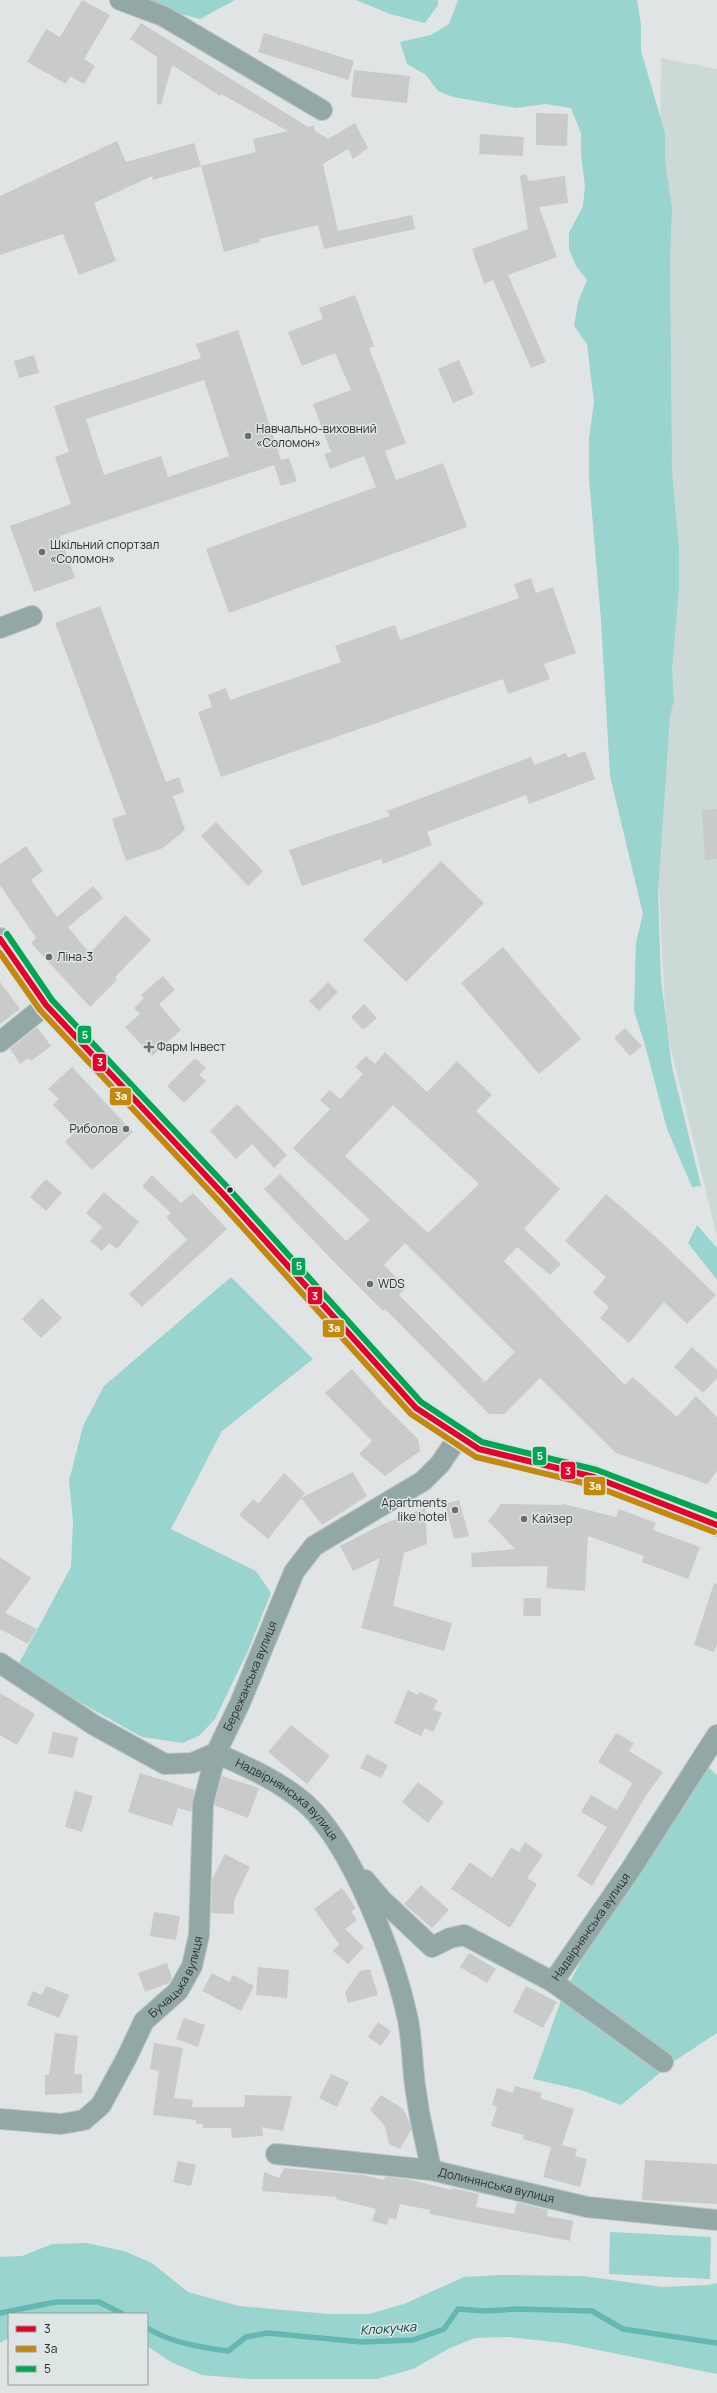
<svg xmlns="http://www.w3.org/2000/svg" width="717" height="2393" font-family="Manrope,sans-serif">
<rect width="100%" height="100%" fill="#e0e4e4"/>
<path fill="#cdd9d7" d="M661,58l56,11v1168l-51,-208 -13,-259z"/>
<path fill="#99d4cf" d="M142,0h93l-35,19 -38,-10z
M356,0h82v5l-13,18 -35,-9z
M458,0h179l4,24v27l24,82v29l7,46 -2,54 2,209 7,80v38l-7,80 2,31 -4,16 -12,177 3,87 11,87 29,119 -9,1 -25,-58 -22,-84 -11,-34 2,-69 7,-28 -33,-138 -9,-156 -12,-142v-40l5,-36 -7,-58 -13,-18 4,-24 9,-22 -11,-14 -7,-17v-16l14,-27 2,-20 -4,-31v-22l-10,-25 -26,-4 -29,4 -63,-11 -15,-6 -12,-16 -19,-11 -7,-22 31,-7 18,-11z
M697,1225l20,23v32l-29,-37z
M231,1277l82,82 -91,72 -51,98 85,42 15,22 -24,60 -32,66 -15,16 -17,8 -41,-6 -125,-70 54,-100 2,-46 -4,-40 14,-55 21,-40z
M702,1762l15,13v258l-44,29 -52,43 -40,-15 -48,-11 30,-84 41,-77z
M610,2232l101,5 -1,42 -101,-5z
M86,2243l38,8 28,12 36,29 51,14 89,8h41l35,-10 60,-27 37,-2 81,1 81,11 45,-2 9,-2v91l-154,-31 -56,-6 -32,1 -25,10 -37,21 -36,10h-128l-47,-4 -31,-13 -24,-16v-32h-138v24l-9,5v-86l22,-1 30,-12z"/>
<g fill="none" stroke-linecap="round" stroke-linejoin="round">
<path stroke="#65b7b1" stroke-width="5.5" d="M0,2313l56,-11h43l24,12
M147,2328c25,15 52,19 81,23l18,-14 22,-4 94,9 51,-2 31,-11 14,-20 27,2 31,-2 76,2 31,18 94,14"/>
</g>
<path fill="#c9cbcb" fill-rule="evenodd" d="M82,0l28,15 -26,44 11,7 -11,18 -14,-8 -4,8 -39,-22 19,-33 14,8z
M141,23l167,104 6,-2 1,6 13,8 27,-16 13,25 -15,11 -5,-10 -25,15 15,67 74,-16 3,14 -91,20 -6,-24 -59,14 1,3 -36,10 -23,-86 55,-14 -3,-13 35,-8 -67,-37 -1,2 -48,-31 -11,40 -4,-1v-47l-27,-18z
M264,33l90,28 -6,19 -90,-28z
M354,70l56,6 -3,27 -56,-6z
M536,113l32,1 -1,32 -31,-1z
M480,134l44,3 -1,19 -44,-2z
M117,141l9,21 68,-19 7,23 -48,14 -1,-4 -58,27 22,58 -37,14 -16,-41 -63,21v-59z
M526,174l3,7 36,-5 3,27 -29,4 18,50 -49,18 38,87 -15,6 -38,-88 -9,4 -12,-35 56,-20 -8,-53z
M355,295l19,51 -5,2 37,95 -21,8 11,29 47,-17 24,64 -238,86 -23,-64 170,-62 -12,-31 -34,13 -6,-15 7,-2 -18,-48 38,-14 -16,-37 -33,13 -14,-34 35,-13 -4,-11z
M238,330l43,130 8,-2 8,23 -16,5 -7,-21 -214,71 15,42 -41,14 -24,-66 61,-22 -16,-47 14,-5 -15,-46 147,-48 -5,-14zM204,380l25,76 -61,21 -7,-21 -57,19 -18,-56z
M34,355l5,18 -20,5 -5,-17z
M459,360l15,34 -21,9 -15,-34z
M531,578l5,15 17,-6 23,66 -32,11 6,15 -42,15 -5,-15 -282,98 -23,-65 14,-5 -4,-12 18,-7 4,12 111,-38 -6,-16 60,-21 5,15 119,-42 -5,-14z
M100,606l66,176 13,-5 5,15 -11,4 12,34 -22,18 -37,13 -14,-42 14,-5 -71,-191z
M585,751l10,28 -66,25 -3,-9 -99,37 5,13 -49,19 -2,-5 -79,27 -13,-36 101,-34 -3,-5 144,-54 3,8 32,-12 2,5z
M717,809v50l-12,1 -3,-50z
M216,822l47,49 -15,15 -47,-50z
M26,846l17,25 -12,9 26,37 36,-31 10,12 -35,29 18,22 5,3 34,-37 26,25 -36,37 2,3 -27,27 -59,-64 5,-5 -36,-53v-21z
M441,861l43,42 -78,79 -43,-42z
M503,947l78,92 -42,35 -78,-91z
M163,976l12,14 -16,14 22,26 -29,26 -27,-29 15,-13 -6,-6 10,-10 -3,-3z
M0,982l20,27 -20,15z
M328,982l10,10 -19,19 -10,-10z
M364,1004l13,14 -14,12 -12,-13z
M37,1027l14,19 -20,15 -3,-3 -8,6 -10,-15z
M625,1028l17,18 -12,10 -16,-18z
M385,1052l42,40 30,-31 35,34 -16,16 84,78 -36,40 37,35 -11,11 -33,-28 -13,14 121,124 8,-8 44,40 19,-21 21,21v54l-10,13 -91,-31 -76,-75 -36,36h-15l-104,-105 -2,2 -45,-45 -74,-77 16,-15 66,67 24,-21 -77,-72 37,-39 -10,-9 10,-10 10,9 23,-25 -8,-7 11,-11 9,8zM393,1105l86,79 -51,49 -83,-77zM405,1243l110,109 -30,30 -86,-87 7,-8 -22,-22z
M195,1058l11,10 -7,7 7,6 -22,22 -17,-17z
M72,1067l61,65 -41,38 -27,-28 12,-12 -24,-25 6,-6 -11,-10z
M237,1104l50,51 -13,13 -22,-24 -16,15 -26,-28z
M152,1175l29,28 12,-10 34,36 -85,78 -13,-13 58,-54 -21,-23 5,-4 -29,-27z
M46,1179l16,14 -16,18 -16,-14z
M104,1192l35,30 -22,27 -8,-6 -7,8 -12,-10 12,-14 -16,-14z
M606,1194l52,45 58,56 -29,29 -23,-22 -35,41 -29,-25 9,-11 -16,-14 13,-16 -41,-36z
M42,1298l20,20 -21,20 -19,-19z
M692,1347l25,23v8l-14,15 -29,-26z
M352,1369l31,35 35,35 2,12 -35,25 -26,-22 13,-13 -47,-48z
M353,1472l14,24 -45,29 -21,-27 -33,41 -29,-24 14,-16 5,5 26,-31 21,20 -4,5z
M459,1500l10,36 -15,3 -9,-35z
M501,1504l61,1 1,-1 53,13 3,-8 37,14 -3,7 47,17 -12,32 -46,-17 2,-6 -56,-20 -3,55 -39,-3 2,-22 -76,1 -1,-14 44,-4 -27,-28z
M425,1508l2,36 -23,9 -11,53 59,17 -8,28 -83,-23 19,-70 -27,13 -13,-25 41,-21z
M0,1557l31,21 -26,35 32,16 -9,15 -28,-15z
M714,1583l3,1v60l-3,8 -20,-7z
M524,1598h17v18h-18z
M408,1690l10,5 2,-3 18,8 -5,9 9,4 -9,19 -8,-4 -4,8 -27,-13z
M0,1693l35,21 -18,31 -17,-10z
M291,1725l39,31 -23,28 -39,-32z
M53,1732l25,5 -5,21 -25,-5z
M616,1733l18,10 -5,8 34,21 -16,22 -55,92 -15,-10 30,-49 -26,-15 10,-17 26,15 15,-26 -1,-2 -33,-20z
M367,1754l21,11 -7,13 -21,-10z
M140,1773l55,17 -4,22 -13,-4 -6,18 -44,-14z
M222,1776l37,12 -11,30 -34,-13z
M418,1782l26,20 -16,21 -26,-21z
M75,1791l18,5 -11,36 -17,-5z
M525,1842l18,13 -16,23 10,6 -27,44 -59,-39 19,-27 22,16 19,-31 8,5z
M225,1854l25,13 -16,33v14l-23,-1 1,-34z
M421,1885l28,25 -17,18 -28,-24z
M342,1888l14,20 -5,4 6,8 -12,9 19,18 -16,17 -15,-13 6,-7 -25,-35z
M154,1912l26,4 -4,24 -26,-4z
M469,1953l27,16 -9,14 -27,-16z
M167,1963l5,15 -3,5 -24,9 -7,-19z
M258,1967l31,3 -2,28 -31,-3z
M370,1969l8,26 -30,8 -3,-11 15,-21z
M212,1973l17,9 4,-7 21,11 -13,25 -39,-20z
M46,1986l23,9 -10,23 -32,-13 6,-14 9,4z
M526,1986l31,16 -14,26 -30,-16z
M184,2018l21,7 -7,22 -22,-8z
M378,2022l13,9 -10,15 -13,-9z
M55,2033l23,3 -4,38h8v19l-37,2v-20h4z
M154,2043l29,5 -9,50 19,2 -1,7h52l1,-12 47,1 -9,35 -21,-4 1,9 -31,2 -1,-10h-28v-4h-7v-4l-43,-5 6,-44 -9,-2z
M331,2074l18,8 -12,25 -18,-9z
M515,2086l27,7 -2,5 34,11 -12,36 15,4 -2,7 12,3 -7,28 -37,-10 8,-30 -28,-8 1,-4 -33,-9 6,-19 -5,-2 5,-17 16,5z
M381,2095l22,14 7,14 1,7 -11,19 -11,-5 -4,-18 -15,-16z
M645,2160l72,4v40l-75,-4z
M178,2161l18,4 -5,21 -18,-4z
M284,2168l79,7 21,5 1,-3 22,2 45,11v-2l27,6 -3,13 38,7 3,-12 31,8 -1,6 26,5 -3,20 -140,-27v-4l-30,-6 -4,15 -7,-1 -2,7 -15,-4 4,-12 -40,-10v-2l-74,-6 2,-19 15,6z"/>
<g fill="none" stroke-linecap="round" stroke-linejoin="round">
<g stroke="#c0c2c2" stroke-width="22">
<g id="minor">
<path d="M120,0l43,16 159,94"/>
<path d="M0,628l32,-12"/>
<path d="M0,1042l46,-37"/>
<path id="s1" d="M0,1663l94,62 71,39 27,-1 24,-10 24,-50 54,-131 20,-26 109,-65 17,-17 19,-28"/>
<path id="s2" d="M365,1880l17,20 50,47 18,-9 14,-3 89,47 78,-113 86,-134"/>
<path d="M553,1982l110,80"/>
<path id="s3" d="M0,2119l61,5 23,-4 17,-15 26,-48 17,-36 34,-30 14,-25 7,-31 4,-131 13,-51c31,14 62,27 89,50 47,41 90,156 103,217 5,26 4,53 9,78 3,24 10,48 14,72"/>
<path id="s4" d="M276,2154l155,16 156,37 130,13"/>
</g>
</g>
<g stroke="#c0c2c2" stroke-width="24">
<path id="major" d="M0,939l46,66 178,190 192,213 63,41 115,28 123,48"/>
</g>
<use href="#minor" stroke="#92a8a7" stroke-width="20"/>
<use href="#major" stroke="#9eaead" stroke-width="22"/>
<g stroke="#dee6e5" stroke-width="9">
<path id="bus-1" d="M0,939l46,66 178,190 192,213 63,41 115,28 123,48"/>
</g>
<g stroke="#dee6e5" stroke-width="9">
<path id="bus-2" d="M0,953l40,57 178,190 193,214 65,43 116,28 122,47"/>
</g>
<g stroke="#dee6e5" stroke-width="9">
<path id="bus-3" d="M7,934l45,66 178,190 191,212 61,40 115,28 120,46"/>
</g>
<use href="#bus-1" stroke="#e4002b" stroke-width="6"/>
<use href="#bus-2" stroke="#c4880c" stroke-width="6"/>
<use href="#bus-3" stroke="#00a651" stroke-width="6"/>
</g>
<g fill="#6a6e6e" stroke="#dee6e5" stroke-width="1.5">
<circle cx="248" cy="436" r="4"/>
<circle cx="42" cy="552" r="4"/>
<circle cx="49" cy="957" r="4"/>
<path d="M147 1041h4v4h4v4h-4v4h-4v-4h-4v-4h4z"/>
<circle cx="126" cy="1129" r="4"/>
<circle cx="370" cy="1284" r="4"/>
<circle cx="455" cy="1510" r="4"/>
<circle cx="524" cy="1519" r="4"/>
</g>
<circle fill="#2b2e2e" stroke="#dee6e5" stroke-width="1.5" cx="230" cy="1190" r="3.5"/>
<g text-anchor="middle" stroke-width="3" stroke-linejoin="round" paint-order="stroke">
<g font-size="12" fill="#2b2e2e" stroke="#dee6e5" text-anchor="start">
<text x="256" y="433">Навчально-виховний<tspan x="256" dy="14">«Соломон»</tspan></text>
<text x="50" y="549">Шкільний спортзал<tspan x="50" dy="14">«Соломон»</tspan></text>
<text x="57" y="961">Ліна-3</text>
<text x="157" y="1051">Фарм Інвест</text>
<text x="118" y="1133" text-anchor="end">Риболов</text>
<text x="378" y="1288">WDS</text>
<text x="447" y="1507" text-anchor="end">Apartments<tspan x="447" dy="14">like hotel</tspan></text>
<text x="532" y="1523">Кайзер</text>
</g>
<g font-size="12" fill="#2b2e2e" stroke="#dee6e5">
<text dy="4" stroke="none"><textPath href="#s1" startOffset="331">Бережанська вулиця</textPath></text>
<text dy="4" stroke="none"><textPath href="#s3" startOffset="577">Надвірнянська вулиця</textPath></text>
<text dy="4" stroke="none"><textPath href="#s2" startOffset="297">Надвірнянська вулиця</textPath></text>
<text dy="4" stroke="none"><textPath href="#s3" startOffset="258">Бучацька вулиця</textPath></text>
<text dy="4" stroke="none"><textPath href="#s4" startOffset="223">Долинянська вулиця</textPath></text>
</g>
<g font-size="13" font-style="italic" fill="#004742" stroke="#dee6e5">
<text transform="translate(388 2328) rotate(-4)" y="5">Клокучка</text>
</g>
</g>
<g stroke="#dee6e5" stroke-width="1.5">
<rect x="77" y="1025" width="15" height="19" rx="4" fill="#00a651"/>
<rect x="92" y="1053" width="15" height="19" rx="4" fill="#e4002b"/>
<rect x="109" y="1087" width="23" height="19" rx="4" fill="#c4880c"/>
<rect x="291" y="1257" width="15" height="19" rx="4" fill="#00a651"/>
<rect x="307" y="1286" width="16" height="19" rx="4" fill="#e4002b"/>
<rect x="322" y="1319" width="23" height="19" rx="4" fill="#c4880c"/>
<rect x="532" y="1446" width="15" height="20" rx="4" fill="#00a651"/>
<rect x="560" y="1461" width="16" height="19" rx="4" fill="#e4002b"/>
<rect x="583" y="1476" width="23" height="20" rx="4" fill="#c4880c"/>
</g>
<g font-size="11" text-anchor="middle" font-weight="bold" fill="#fff">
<text x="85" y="1039">5</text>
<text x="100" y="1066">3</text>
<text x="121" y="1100">3а</text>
<text x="299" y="1270">5</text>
<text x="315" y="1300">3</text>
<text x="334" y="1332">3а</text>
<text x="540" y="1460">5</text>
<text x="568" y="1475">3</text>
<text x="595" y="1490">3а</text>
</g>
<rect x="8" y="2313" width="140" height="72" fill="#dee6e5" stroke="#969c9c"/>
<rect x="16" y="2326" width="20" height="6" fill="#e4002b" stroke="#969c9c"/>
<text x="44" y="2333" font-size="12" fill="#2b2e2e">3</text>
<rect x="16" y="2346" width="20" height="6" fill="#c4880c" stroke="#969c9c"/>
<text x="44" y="2353" font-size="12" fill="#2b2e2e">3а</text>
<rect x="16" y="2366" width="20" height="6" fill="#00a651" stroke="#969c9c"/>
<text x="44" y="2373" font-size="12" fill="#2b2e2e">5</text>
</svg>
